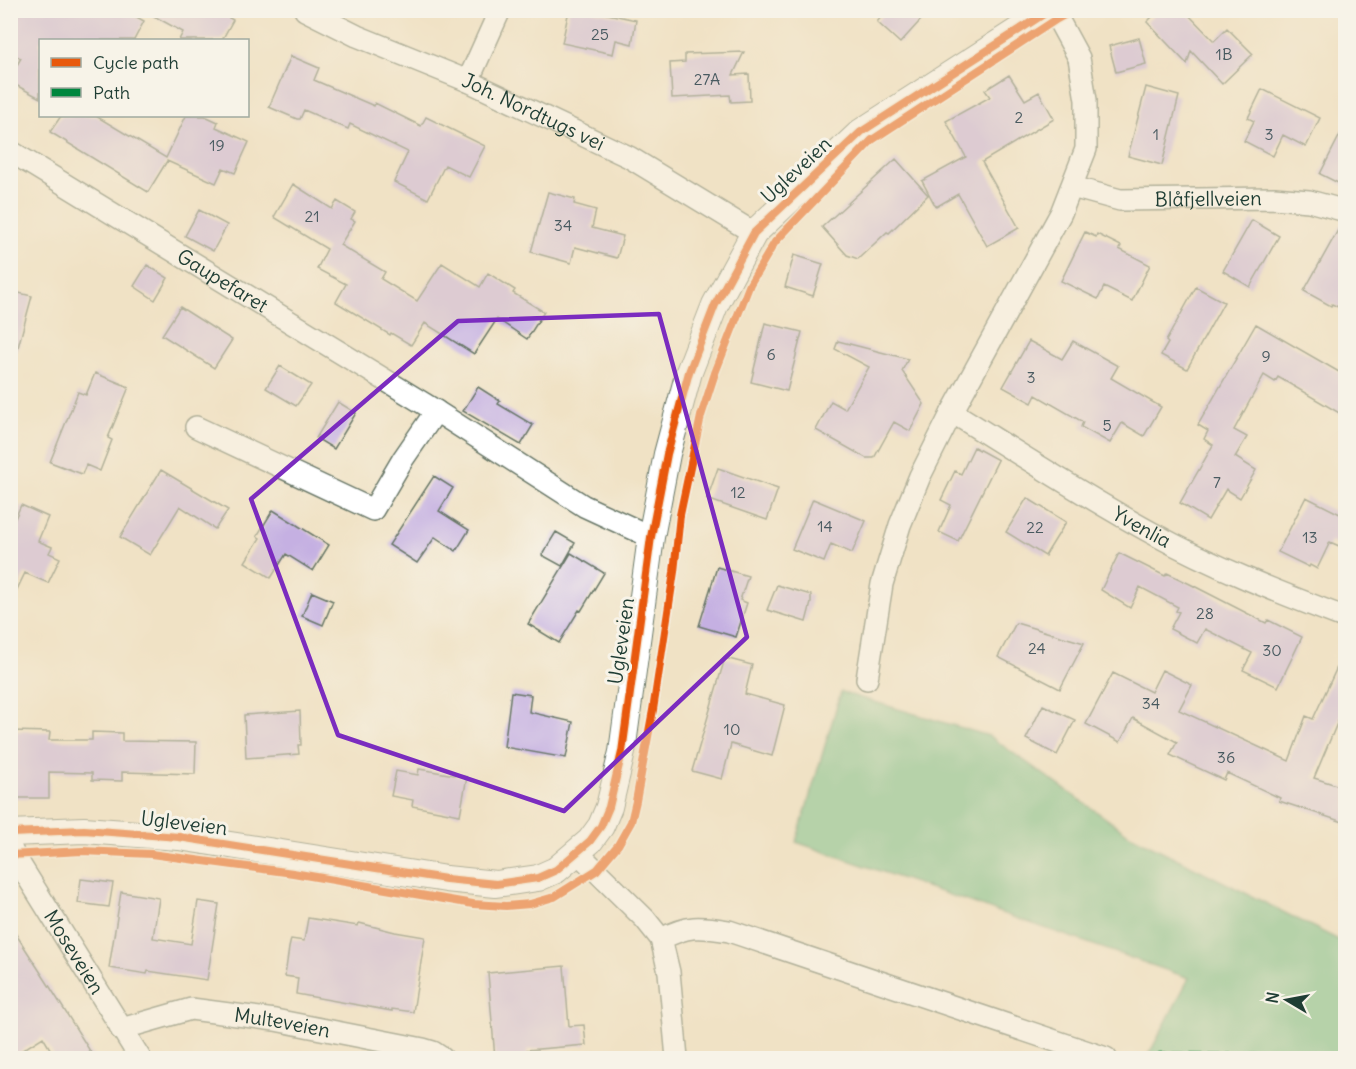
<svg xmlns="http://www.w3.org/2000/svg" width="1356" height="1069" font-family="Delius,sans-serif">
<rect width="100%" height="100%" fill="#f7f3e8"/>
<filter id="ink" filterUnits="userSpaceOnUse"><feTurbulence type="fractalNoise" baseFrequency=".0167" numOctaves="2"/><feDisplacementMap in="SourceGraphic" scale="12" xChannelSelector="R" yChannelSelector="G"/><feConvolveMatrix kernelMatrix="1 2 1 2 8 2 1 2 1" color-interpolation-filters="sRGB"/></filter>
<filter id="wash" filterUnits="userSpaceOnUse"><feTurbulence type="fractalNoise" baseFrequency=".008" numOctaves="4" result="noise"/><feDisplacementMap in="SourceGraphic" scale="24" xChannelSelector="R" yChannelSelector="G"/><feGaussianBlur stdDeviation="1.35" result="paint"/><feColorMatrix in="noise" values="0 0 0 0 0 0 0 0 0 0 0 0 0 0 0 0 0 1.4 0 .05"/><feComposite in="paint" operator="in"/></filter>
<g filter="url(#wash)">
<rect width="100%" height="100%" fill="#f0e2c5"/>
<path fill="#70be88" stroke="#487e5e" stroke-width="1.5" d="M841,692l148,44 141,99 215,108v115h-198l42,-80 -393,-136z"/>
<g id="blocks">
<path fill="#c5b0e2" d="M10,10h114l20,11 -10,19h-94v58l-30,-16v-5l11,-19 -11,-5z
M143,10h72l18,10 -11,20h-43l4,-8z
M569,10h20l47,10 -4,24 -16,-4 -3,14 -51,-11z
M887,10h43l-30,33 -23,-21z
M1159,10h25l30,31 13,-13 26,26 -31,30 -31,-33 -4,13 -40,-42z
M1139,38l7,26 -30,8 -7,-26z
M744,52l-11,23 16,-1 1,27 -19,1 -1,-7 -58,3 -2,-35 15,-1v-8z
M291,56l28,12 -5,12 60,26 1,-3 46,23 5,-9 59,29 -16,31 -24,-12 -17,34 -34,-17 14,-30 -58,-28 -2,5 -44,-19 -4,9h-3l-28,-12z
M1009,75l16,25 14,-8 15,27 -72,43 37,66 -32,18 -29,-52 -22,13 -14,-26 44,-24 -20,-36 44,-24 -5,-7z
M1146,87l33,9 -17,69 -34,-9z
M1262,89l58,29 -14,29 -23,-12 -10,21 -29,-15 10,-20 -6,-3z
M61,116h35l70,42 20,-42h19l13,6 -2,5 33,15 -14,31 -12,-5 -7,15 -49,-22 -19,31 -98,-60z
M1346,123v64l-26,-13z
M896,159l32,36 -39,38 -2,-1 -29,27 -11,-4 -25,-28z
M293,184l39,25 5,-8 18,11 -4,7 4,2 -15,24 45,27 -4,7 36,22 25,-38 38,24 8,-14 27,17 -2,3 31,19 -17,27 -30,-20 -23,35 -49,-31 -14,22 -20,-12 -1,2 -54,-33 10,-18 -29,-15 10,-20 -53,-32z
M548,192l27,7 -1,5 22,6 -4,18 31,8 -6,22 -42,-11 -4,16 -40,-11z
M199,210l28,15 -14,26 -28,-15z
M1252,220l27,16 -29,51 -27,-16z
M1342,223h4v88l-14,-7 -1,2 -27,-15z
M1085,232l11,5 1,-3 24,12 -2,3 31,16 -18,36 -28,-14 -6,12 -37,-18z
M794,255l29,9 -10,32 -28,-9z
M147,265l21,13 -13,22 -21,-14z
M1196,287l28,15 -37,67 -26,-14 7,-12 -2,-2z
M10,291l22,5 -15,55 -7,-1z
M180,307l52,33 -18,28 -52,-33z
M765,323l37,9 -15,59 -36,-9z
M1256,324l90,52v41l-68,-40 -3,5 -11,-7 -30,55 13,7 -12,20 21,13 -16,28 -14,-9 -18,31 -28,-17 33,-58 -9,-6 4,-8 -10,-6z
M838,341l70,18 -6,12 22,33 -14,27 -16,-9 -20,36h-8l-50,-28 15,-29 14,8 24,-42 -34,-18z
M1029,341l33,18 11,-18 45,25 -7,12 50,29 -17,29 -22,-13 -12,20 -29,-16 2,-5 -47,-27 -4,8 -29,-16z
M280,366l31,19 -15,21 -30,-18z
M95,373l34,14 -21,51 4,2 -12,31 -14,-6 -4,9 -32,-12 28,-70 8,3z
M478,387l22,14 -2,3 35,21 -12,20 -58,-34z
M338,402l18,11 -22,36 -18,-11z
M974,447l24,13 -40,81 -19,-9 12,-27 -10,-5 14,-29 6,3z
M718,468l60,21 -11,31 -60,-21z
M161,470l67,40 -13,19 -35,-23 -30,49 -30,-18z
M434,476l19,12 -14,23 30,19 -13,21 -21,-14 -18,26 -28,-18z
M1306,497l40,20v32l-16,-7 -13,27 -7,-4 -1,2 -31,-15z
M1027,498l39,24 -21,34 -39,-24z
M813,499l53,22 -14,32 -21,-9 -7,18 -32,-13z
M21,505l27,12 -10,24 14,6 -3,6 11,5 -12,25 -23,-10 -15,31v-74z
M273,510l56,35 -16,26 -27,-17 -15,24 -26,-16 15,-24 -3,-2z
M556,532l19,11 -13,23 -20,-11z
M571,553l33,20 -23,38 -2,-1 -20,33 -31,-19z
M1119,553l46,23 2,-3 23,11 76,39 2,-3 34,17 -24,50 -35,-17 9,-17 -47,-24 -8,14 -27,-14 9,-17 -3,-1 2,-4 -38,-20 -10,21 -29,-18z
M717,567l31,9 -8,24 7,3 -11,34 -37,-11z
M777,585l34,10v8l-5,19 -39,-12z
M312,592l21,9 -10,24 -21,-9z
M1016,623l68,20 -24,46 -62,-32z
M1346,648v68l-5,-2 -27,64 32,10v35l-67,-22 1,-3 -53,-25 -3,7 -54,-25 7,-13 -44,-24 -13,24 -34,-18 27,-51 38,19 11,-22 30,15 -13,25 110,51 17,-45 7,3z
M725,658l27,7 -7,29 40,11 -13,51 -41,-12 -9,35 -30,-8z
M511,692l20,3 -2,17 44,10 -7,36 -62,-11z
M1043,705l32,15 -18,35 -31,-16z
M300,711l1,34h-3l1,9 -53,4 -2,-43z
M10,731l40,1 -1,8h43v-8l30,1v8l74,1 -1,32 -73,-2v9l-30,-1v-7l-43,-1v26h-39z
M419,769l48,8 -7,38 -48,-9 1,-6 -22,-4 5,-25 22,4z
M81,879l32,4 -4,24 -31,-4z
M121,892l38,6 -6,40 38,6 7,-43 21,3 -12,76 -59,-9 -1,3 -38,-6z
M308,918l50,8 1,-3 36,9 30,5 -12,75 -21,-3v2l-96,-17 2,-16 -13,-2 4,-28 2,-9 13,2z
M10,925l40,62 45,72h-39l-13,-22 -33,21z
M564,966l5,60 15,-1 2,20 -59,5 1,9h-33l-7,-86z"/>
</g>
</g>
<g filter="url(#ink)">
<use href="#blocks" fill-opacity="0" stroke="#687767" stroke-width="1.5"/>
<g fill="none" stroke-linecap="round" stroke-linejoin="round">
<g stroke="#687767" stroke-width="24">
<g id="minor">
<path id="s1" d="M305,10l52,26 111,45 161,76 125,76"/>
<path d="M468,81l32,-71"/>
<path id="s2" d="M10,151l426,260 148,95 67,31"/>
<path id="s3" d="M1072,187l48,13 154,-2 35,3 37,10"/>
<path id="s4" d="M952,412c66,41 132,84 200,121 62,34 128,60 194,85"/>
<path d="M196,427l177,83 30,-51 33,-48"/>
<path d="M867,679l15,-95 18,-59 20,-49 32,-64 109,-199 25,-64v-49l-7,-42 -26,-48"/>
<path id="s5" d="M10,846l4,9 126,203"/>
<path d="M578,853l67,66 16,20 8,33 8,86"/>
<path d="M661,939c27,-14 38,-13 68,-8l377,127"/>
<path id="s6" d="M121,1029l70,-20 84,11 148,29 10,3 9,6"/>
</g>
</g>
<g stroke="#687767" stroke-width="28">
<path id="tertiary" d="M10,833l74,-3 95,7 267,42 50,5 42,-6 18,-8 34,-29 11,-15 8,-19 13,-55 29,-215 16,-83 22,-82 26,-67 39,-72 107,-101 189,-122"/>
</g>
<use href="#minor" stroke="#fff" stroke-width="21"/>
<use href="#tertiary" stroke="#fff" stroke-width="26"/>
<path stroke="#00873e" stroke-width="6" stroke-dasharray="12 6" stroke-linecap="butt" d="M1156,1058l4,-4 105,2 4,2"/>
<g stroke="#f7f3e8" stroke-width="11">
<path id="cycleway" d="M10,833l74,-3 95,7 267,42 50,5 42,-6 18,-8 34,-29 11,-15 8,-19 13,-55 29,-215 16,-83 22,-82 26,-67 39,-72 107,-101 189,-122
M10,855l72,-4 69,3 142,19 180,31 33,2 24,-2 24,-7 43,-27 21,-25 13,-23 5,-21 17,-91 21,-138 6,-57 21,-99 14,-43 35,-89 25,-42 97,-102 185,-121 16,-9"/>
</g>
<use href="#cycleway" stroke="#e8590c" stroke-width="8"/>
</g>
</g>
<path d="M0 0H1356V1069H0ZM659,314l88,323 -183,174 -226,-76 -87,-236 207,-178z" fill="#f0e2c5" fill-opacity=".55" fill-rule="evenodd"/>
<path fill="none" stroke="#7b2cbf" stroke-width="4.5" stroke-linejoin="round" d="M659,314l88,323 -183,174 -226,-76 -87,-236 207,-178z"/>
<g text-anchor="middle" stroke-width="6" stroke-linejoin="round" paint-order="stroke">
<g font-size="16" fill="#485a60">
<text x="600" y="40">25</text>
<text x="1224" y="60">1B</text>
<text x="707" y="85">27A</text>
<text x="1019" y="123">2</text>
<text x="1156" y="140">1</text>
<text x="1269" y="140">3</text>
<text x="217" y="151">19</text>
<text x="312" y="222">21</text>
<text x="563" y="231">34</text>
<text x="771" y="360">6</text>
<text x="1266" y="362">9</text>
<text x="1031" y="383">3</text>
<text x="1107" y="431">5</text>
<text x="1217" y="488">7</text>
<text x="738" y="498">12</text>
<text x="825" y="532">14</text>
<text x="1035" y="533">22</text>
<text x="1310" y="543">13</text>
<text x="1205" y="619">28</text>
<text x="1037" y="654">24</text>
<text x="1272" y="656">30</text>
<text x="1151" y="709">34</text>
<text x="732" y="735">10</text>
<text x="1226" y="763">36</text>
</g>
<g font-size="20" fill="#1f3d34" stroke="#f7f3e8">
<text dy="7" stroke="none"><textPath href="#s1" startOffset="250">Joh. Nordtugs vei</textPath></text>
<text transform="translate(796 170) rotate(-43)" y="7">Ugleveien</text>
<text dy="7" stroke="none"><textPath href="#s3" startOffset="138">Blåfjellveien</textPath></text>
<text dy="7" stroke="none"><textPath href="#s2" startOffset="249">Gaupefaret</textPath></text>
<text dy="7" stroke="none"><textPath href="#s4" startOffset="222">Yvenlia</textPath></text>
<text transform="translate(621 641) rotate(-82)" y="7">Ugleveien</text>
<text transform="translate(184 823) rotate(7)" y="7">Ugleveien</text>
<text dy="7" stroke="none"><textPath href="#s5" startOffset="124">Moseveien</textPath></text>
<text dy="7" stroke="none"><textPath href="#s6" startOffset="165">Multeveien</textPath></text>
</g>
</g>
<rect width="1356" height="1069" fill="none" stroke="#f7f3e8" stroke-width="36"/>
<rect x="39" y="39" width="210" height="78" fill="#f7f3e8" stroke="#a1aaa0" stroke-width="1.5"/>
<rect x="51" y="58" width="30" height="9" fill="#e8590c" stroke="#a1aaa0" stroke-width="1.5"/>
<text x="93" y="69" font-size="18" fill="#1f3d34">Cycle path</text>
<rect x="51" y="88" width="30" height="9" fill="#00873e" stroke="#a1aaa0" stroke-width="1.5"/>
<text x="93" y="99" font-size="18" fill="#1f3d34">Path</text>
<g transform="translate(1287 1000) rotate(280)" stroke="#f7f3e8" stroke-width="4.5" paint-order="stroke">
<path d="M0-4.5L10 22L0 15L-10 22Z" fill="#1f3d34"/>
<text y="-9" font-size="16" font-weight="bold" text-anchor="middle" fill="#1f3d34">N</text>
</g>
</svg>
